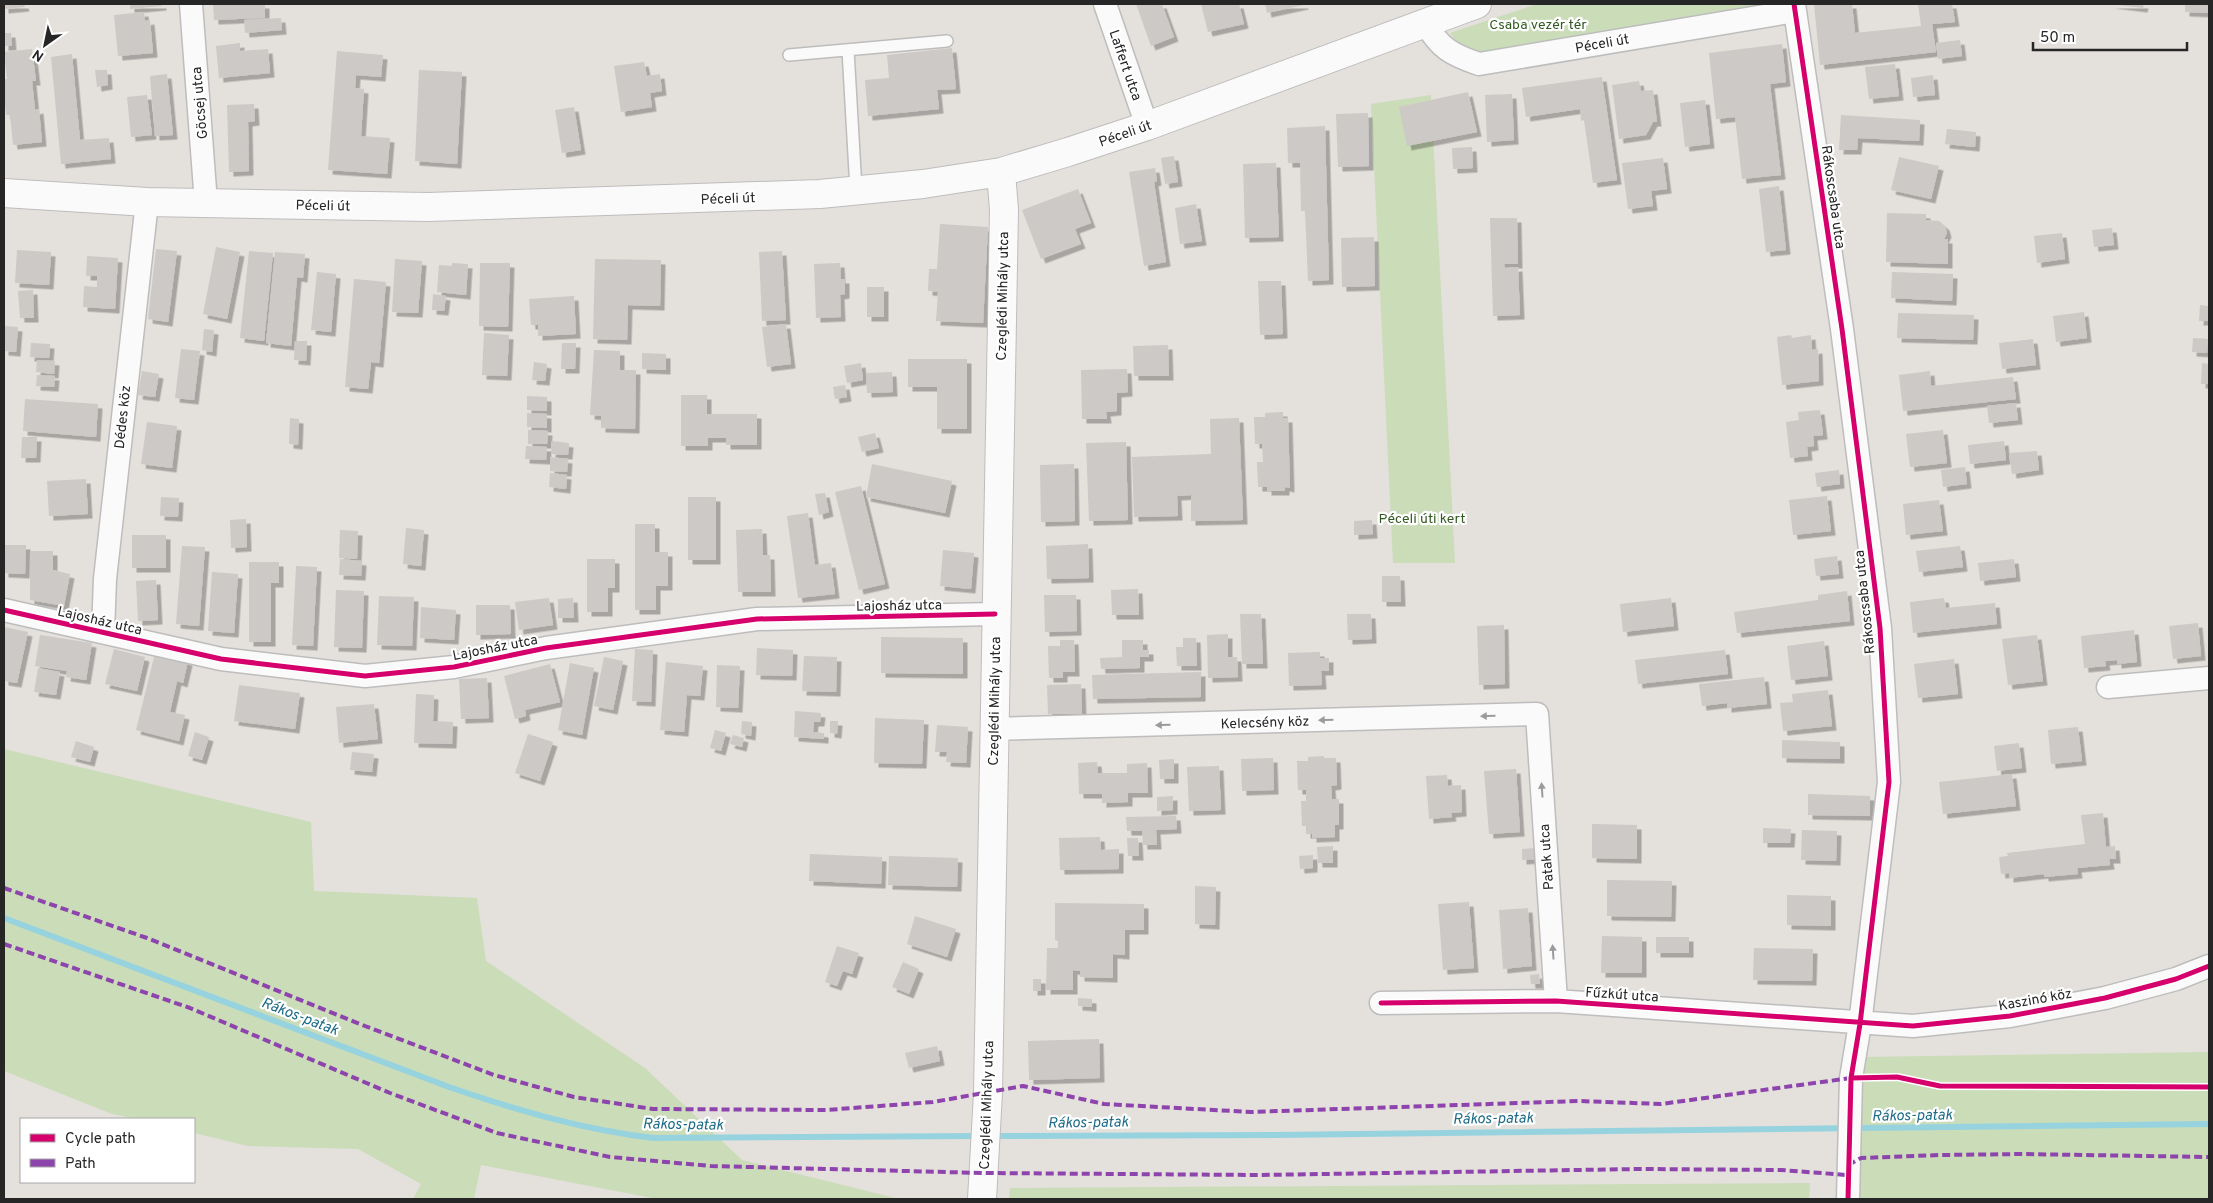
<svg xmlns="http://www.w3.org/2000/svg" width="2213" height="1203" font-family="Overpass,sans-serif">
<defs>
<filter id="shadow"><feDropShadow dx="4.5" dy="4.5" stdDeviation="0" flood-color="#0004"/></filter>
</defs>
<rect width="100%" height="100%" fill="#e4e0dc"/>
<path fill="#cadcb8" d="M1537,4h241l-300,49 -17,-5 -11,-15z
M1431,95l24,468h-62l-22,-459z
M4,749l307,73 3,69 163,7 9,63 159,107 97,92 157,39h-242l-176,-34 -7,34h-61l8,-15 -63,-35 -110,-3 -54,-13v-14h-58l-24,-5 -108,-43z
M2209,1052v147h-355l8,-142z
M1810,1183l-1,16h-800l1,-11z"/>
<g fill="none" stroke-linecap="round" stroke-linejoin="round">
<path stroke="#97d3df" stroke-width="6" d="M4,918l445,169c67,23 134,43 205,51l326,-2
M992,1136l284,-1 933,-11"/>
</g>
<path fill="#ccc9c6" filter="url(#shadow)" d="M4,4h20l1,3 -21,2z
M130,4h32v2l-32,3z
M213,4h52v14l-51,2z
M1136,4h26l12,33 -23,9z
M1201,4h38l5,20 -36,8z
M1265,4h39v1l-37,8z
M1814,4h38l3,29 66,-7 -3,-22h34l3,18 -23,2 4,28 -116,13z
M2110,4h34l-1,4z
M2185,4h24v9l-24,-1z
M144,12l1,9 5,-1 3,33 -35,3 -4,-41z
M281,18l1,12 -37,3 -1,-13z
M4,33h7l1,13h-8z
M1960,40l2,16 -24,3 -2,-16z
M240,43v8l28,-2 2,24 -51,5 -3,-32z
M1782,44l4,38 -16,2 11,91 -39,4 -7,-62 -19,2 -7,-66z
M952,48l4,41 -19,1 2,19 -71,7 -3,-36 24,-2 -2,-23z
M32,49l4,32h-4l3,29 4,-1 3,33 -29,3 -3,-30h-4l-2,-24v-12h3l-3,-27z
M337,51l46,4 -2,22 -25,-2 -1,13 9,1 -3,47 29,2 -3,36 -59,-4z
M72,54l8,86 29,-2 2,21 -50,5 -10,-107z
M644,62l3,14 13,-2 2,17 -12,2 2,14 -31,5 -7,-46z
M1895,64l4,32 -30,3 -4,-32z
M95,70h12l1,15 -11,2z
M419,70l43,2 -5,92 -42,-3z
M167,74l6,61 -18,1 -5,-60z
M1933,75l2,20 -22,2 -2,-19z
M1602,77l15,103 -24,3 -9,-63 -3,1 -1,-12 -54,8 -4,-29z
M1639,81l2,10 12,-1 4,32h-4l-7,13 -27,4 -7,-54z
M1468,92l9,40 -70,14 -8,-39z
M1512,94l2,46 -27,2 -2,-47z
M147,95l5,40 -21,2 -4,-40z
M1705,100l5,44 -25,3 -5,-44z
M254,104l1,17 -7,1 1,49 -20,1 -2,-67z
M574,107l7,43 -19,3 -7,-43z
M1368,113l1,53 -31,1 -2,-53z
M1841,115l79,5 -1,21 -61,-3 -1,12h-18z
M1325,126l4,154 -21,1 -3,-70h-4l-1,-48h-12l-1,-35z
M1947,129l29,3 -1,15 -30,-3z
M1472,147l1,21 -20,1 -1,-21z
M1174,156l4,26 -13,2 -4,-26z
M1899,157l40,9 -8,33 -40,-9z
M1663,158l4,31 -16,2 2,15 -25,3 -6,-46z
M1276,163l3,74 -34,1 -2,-74z
M1155,168l2,13 -3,1 12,80 -22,4 -15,-94z
M1779,186l7,64 -20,2 -7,-63z
M1078,189l13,34 -16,6 6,15 -40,15 -19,-49z
M1196,204l6,37 -22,3 -5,-36z
M1887,213l39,1v6l13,1 6,5 2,7 -3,6h4v25l-62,-2z
M1490,218h27l1,46h-14l1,4 13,-1 2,48 -27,1z
M940,224l48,3 -5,96 -47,-2 2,-29 -10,-1 1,-22h8z
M2112,228l2,17 -20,2 -2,-17z
M2062,233l3,26 -28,4 -3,-27z
M1374,237l1,49 -33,1 -1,-49z
M216,247l24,5 -13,67 -24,-5z
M156,249l21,2 -9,71 -20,-3z
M17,250l34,2 -2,33 -34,-2z
M249,251l24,2 -9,88 -24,-3z
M782,251l4,69 -24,1 -3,-69z
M275,252l30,2 -2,24 -6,-1 -6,69 -25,-3z
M87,256l31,2 -3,51 -32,-2 1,-21 13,1v-11h-11z
M395,259l27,2 -4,52 -26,-1z
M595,259l66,1 -1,46 -32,-1 -1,35 -34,-1z
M452,263l16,1 -2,31 -29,-3 2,-27 13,1z
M480,263h30l-2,64 -29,-1z
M840,263l1,16h4v15l-5,1 1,22 -25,1 -2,-54z
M317,272l19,2 -5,58 -20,-2z
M1892,272l61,2 -1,27 -61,-3z
M354,279l32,3 -7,81 -8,-1 -3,27 -23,-2z
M1258,281h23l2,53 -23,1z
M867,287h17v30h-17z
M33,290l1,28h-14l-2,-27z
M433,294l13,2 -2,15 -12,-1z
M574,296l2,38 -38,2v-11h-7l-2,-26z
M2200,305l9,1v15h-10z
M2084,312l3,26 -31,4 -3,-26z
M1898,313l76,2 -1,25 -76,-2z
M786,324l5,40 -24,3 -5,-40z
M4,326l14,1 -2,25 -12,-1z
M204,329l10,1 -2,22 -10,-2z
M484,333l25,2 -2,41 -25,-1z
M1791,335l1,3 19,-3 1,15 6,-1 1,32 -37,4 -5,-48z
M2193,338l15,1 -1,14 -15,-1z
M2033,339l3,26 -34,4 -3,-26z
M295,341h12l-1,20 -12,-1z
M31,343l19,1 -1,14 -19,-1z
M562,343h14l-1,26h-14z
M1168,345l1,31h-35l-1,-30z
M181,349l19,2 -6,49 -19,-2z
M594,350l26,1v19h16l-1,59 -34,-1v-12l-11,-1z
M642,353l24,1v16l-24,-1z
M908,359h59v70h-30v-42h-29z
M37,360l18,1 -1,13 -18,-2z
M534,362l13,2 -2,17 -13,-1z
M861,363l2,17 -16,3 -3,-17z
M2202,363l7,1v20h-8z
M1127,369l1,23 -11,1v18l-11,1 1,7h-25l-1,-49z
M142,371l17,3 -4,23 -17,-2z
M1930,371l1,15 82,-9 3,22 -113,12 -4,-36z
M892,372l1,20 -26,1 -1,-20z
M37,375l18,1 -1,11 -18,-1z
M845,385l2,12 -12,2 -2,-12z
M681,395h26v19h50v31h-31v-7h-18v8h-27z
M527,396l20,1v14l-20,-1z
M25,399l73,5 -2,33 -73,-6z
M2016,403l2,17 -29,3 -2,-17z
M1820,410l3,25 -10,1 1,10 -7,1 1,9 -18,2 -4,-36 13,-2 -1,-8z
M1283,412v6h5l2,70 -5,-1v4h-18v-4h-9l-1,-25h6l-1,-18h-7l-1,-27h11v-4z
M527,413l20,1v14l-20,-1z
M290,418l9,1 -1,26 -9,-1z
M1239,418l4,102 -52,1v-26l-14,1 1,20 -44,1 -2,-60 79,-3 -1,-35z
M147,422l30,4 -5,42 -31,-4z
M528,430l20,1 -1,13h-19z
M1943,430l4,33 -37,4 -4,-33z
M875,433l4,15 -17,4 -4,-15z
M22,437h15l-1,21h-15z
M552,441l17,2 -1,12 -17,-1z
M2004,441l2,19 -36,4 -2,-19z
M1126,442l2,78 -39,1 -3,-78z
M526,446l21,1 -1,13 -21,-1z
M2037,451l2,19 -27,4 -3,-21z
M550,457l18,2 -1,13 -17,-1z
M872,464l80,17 -7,32 -79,-16z
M1074,464l1,57 -34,1 -1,-57z
M1965,467l2,17 -24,3 -2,-17z
M1839,470l1,14 -23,3 -2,-14z
M550,473l17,2 -1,14 -17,-2z
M86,479l2,35 -39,2 -2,-35z
M861,486l24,98 -26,6 -24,-98z
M825,493l4,19 -10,3 -4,-21z
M1827,496l4,35 -38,4 -4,-35z
M161,497l18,1 -1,19 -18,-1z
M688,497h28v63h-28z
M1939,500l4,31 -37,4 -3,-31z
M808,513l7,52 16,-2 4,31 -37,4 -11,-82z
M246,519l1,28 -16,1 -1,-28z
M1372,520l1,14 -19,1v-14z
M635,524h20v28h13v34h-12v24h-21z
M406,528l18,2 -3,36 -18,-2z
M762,529l1,26h7l1,37h-33l-2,-62z
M340,530l18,1 -1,28 -18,-1z
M132,535h34v33h-34z
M1088,544l1,34 -42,1 -1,-33z
M4,545h22l-1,29 -21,-1z
M182,546l23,1 -6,79 -23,-2z
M1960,546l3,21 -44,5 -3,-21z
M943,550l31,3 -3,36 -31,-3z
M30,551h23v19l17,4 -6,32 -34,-6z
M1837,556l2,18 -23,2 -2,-17z
M340,559l22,2 -1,15 -22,-1z
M587,559h28v29h-7v24h-21z
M2014,559l2,18 -36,4 -2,-18z
M249,562h30v21h-8v59h-22z
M296,566l21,1 -4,79 -21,-1z
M212,572l26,2 -4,59 -26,-2z
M1382,576h18l1,26h-19z
M156,580l2,40 -20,1 -2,-40z
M1138,589l1,26h-27l-1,-25z
M336,590l28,1 -2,57 -28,-1z
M1847,591l3,30 -113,12 -3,-21 84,-12v-5z
M1044,595h32l1,36 -32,1z
M379,596l35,1 -2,49 -35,-1z
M549,598l4,27 -34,5 -4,-28z
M573,598l1,20h-16v-19z
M1671,598l3,28 -51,6 -3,-28z
M1944,598l2,10 49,-5 2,21 -84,9 -3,-31z
M476,605h34l1,29 -35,1z
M421,607l35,3 -2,30 -34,-2z
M1240,614h21l2,50h-21z
M1347,614h24l1,25 -24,1z
M2198,623l3,33 -28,3 -4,-33z
M1504,625l1,59 -26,1 -2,-59z
M4,627l24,5 -11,51 -13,-2z
M2134,630l3,32 -20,2v-4l-12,1 1,5 -22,2 -3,-32z
M1228,634v23h9l1,20 -30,1 -1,-43z
M40,635l52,8 -6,37 -20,-3 1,-6 -32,-5z
M2037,635l6,46 -35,4 -6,-46z
M881,637l82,1v36l-82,-1z
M1183,638h13l1,28h-20l-1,-19h7z
M1060,640h14l1,32h-12v6h-14l-1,-32h12z
M1122,640h21v10h6v7h-9v11l-39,1 -1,-11 22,-1z
M1824,641l4,35 -37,4 -4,-34z
M757,648l36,2 -1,26 -36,-1z
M114,649l31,8 -8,34 -32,-7z
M635,649l18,1 -2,52 -19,-1z
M1725,650l3,24 -90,10 -3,-24z
M1320,652v6h9v13h-8l1,14 -33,1 -1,-33z
M155,653l33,8 -5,22 -6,-2 -7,31 15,3 -6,26 -43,-11z
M804,656l33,1 -1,35 -34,-1z
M604,657l19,4 -10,49 -19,-4z
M1954,659l4,35 -40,4 -4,-34z
M666,662l37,4 -3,30 -13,-1 -3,37 -24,-2z
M570,663l24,5 -12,67 -24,-5z
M550,664l10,38 -35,8 1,6 -11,3 -11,-43z
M717,665l23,1 -2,42 -22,-1z
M38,668l22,4 -4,23 -22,-3z
M1201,672v25l-108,2 -1,-24z
M1764,677l3,27 -40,4v-5l-25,3 -3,-22z
M487,678l2,40 -28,1 -2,-40z
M1081,684l1,30h-34l-1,-29z
M239,685l61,8 -5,36 -61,-8z
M1828,690l4,36 -49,5 -3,-28 13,-1 -1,-8z
M416,694l18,1 -1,26 20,1 -1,22 -38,-1z
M374,704l4,35 -39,4 -3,-36z
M795,711l26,2 -1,9h-6l-1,10 11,1v6l-30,-2z
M875,718l49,2 -2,44 -48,-1z
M742,721l10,1 -1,14 -10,-2z
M830,721h8l-1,13 -7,-1z
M937,725l31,2 -2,36 -20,-1 1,-10h-12z
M2078,727l4,34 -31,3 -3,-34z
M715,730l11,3 -5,18 -11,-3z
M195,732l14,5 -7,23 -14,-4z
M528,734l25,8 -13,39 -25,-8z
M733,735l11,3 -2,9 -12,-3z
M1782,740l58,2v17l-58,-1z
M76,741l18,6 -4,15 -19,-5z
M2019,743l3,25 -25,3 -3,-25z
M352,752l22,2 -2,18 -22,-2z
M1324,756v2h12l1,27 -6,1 1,13h7v26h-4v12l-23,1v-4h-6v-8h-4l-1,-25h5v-11h-8l-1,-29h11v-4z
M1273,758l1,32 -32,1 -1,-32z
M1174,759v20h-14l-1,-19z
M1097,762l1,11h29v-9l20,-1 1,30h-20v9l-26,1v-9h-23l-1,-31z
M1219,766l2,44 -32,1 -2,-44z
M1516,769l4,63 -31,2 -5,-63z
M2012,774l4,32 -73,8 -4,-32z
M1447,775l1,11 13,-1 1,27 -11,1 1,4 -23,2 -3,-43z
M1808,794l62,2v20l-62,-1z
M1173,796v14l-16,1v-14z
M2103,813l3,34 9,-1 1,13h-7l1,6 -33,3 1,6 -34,3v-3l-35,4v-5l-8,1 -2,-17 9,-1 -1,-3 78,-9 -4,-29z
M1176,816l1,13 -21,1 1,15h-14l-1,-14h-15l-1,-14z
M1592,824l45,1v34l-45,-1z
M1763,828l28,1 -1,14h-27z
M1802,830l35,1 -1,30 -35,-1z
M1100,837l1,13 18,-1v20l-59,1 -1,-32z
M1127,838h11l1,18h-11z
M1333,846v17h-15l-1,-16z
M1536,848l1,11 -15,1v-11z
M810,854l72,3 -1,27 -72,-3z
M1313,855v13l-13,1 -1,-13z
M889,856l69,2 -1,29 -69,-2z
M1607,880l65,1 -1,36 -64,-1z
M1195,886l21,1 -1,38 -20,-1z
M1787,895l44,1v30l-44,-1z
M1469,902l5,66 -31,2 -5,-66z
M1055,903l89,1v26h-19v25l-12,-1v24l-33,-1v-6l-7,-1v20h-27l1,-42h11v-7l-3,-1z
M1528,908l4,58 -29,3 -4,-59z
M915,916l41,13 -9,28 -40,-13z
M1602,936l40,1v36h-41z
M1656,937h33v16h-33z
M837,946l22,7 -7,21 -9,-3 -6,15 -12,-4z
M1754,948l59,1 -1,32 -59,-1z
M903,962l16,7 -10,25 -17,-7z
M1539,974l1,10h-9l-1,-9z
M1033,979h8v12h-8z
M1078,998l14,1v8l-14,-1z
M1099,1039l1,39 -71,2 -1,-39z
M937,1046l3,15 -31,7 -4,-15z"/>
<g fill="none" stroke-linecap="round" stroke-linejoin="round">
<g stroke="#bebdbd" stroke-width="14">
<path id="lane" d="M848,50l8,140
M789,55l158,-14"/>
</g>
<g stroke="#bebdbd" stroke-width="25">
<path id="street" d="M191,4l15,199
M1105,4l42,122
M1794,4l48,325 38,299 9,154 -29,242 -9,54 -3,121
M1425,22c14,26 27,33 54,42l316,-53
M4,610l217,49 144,17 89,-9 92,-19 211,-29 238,-5
M103,632l2,-53 42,-377
M2108,687l101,-9
M993,729l544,-15 19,287
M1381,1003l175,-2 357,25 97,-10 95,-18 71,-19 33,-13"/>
</g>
<g stroke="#bebdbd" stroke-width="30">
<path id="secondary" d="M4,193l143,9 281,5 392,-13 103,-10 78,-12 67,-20 79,-26 330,-122
M982,1199l6,-106 16,-883 -3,-38"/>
</g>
<use href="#lane" stroke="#fbfafa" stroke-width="11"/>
<use href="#street" stroke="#fbfafa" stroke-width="22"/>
<use href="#secondary" stroke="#fbfafa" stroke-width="28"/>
<path stroke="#8e44ad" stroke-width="4" stroke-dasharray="8 4" stroke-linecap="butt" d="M4,888l143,50 218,88 129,49 80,22 79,12 173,1 107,-8 90,-16 81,18 147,8 328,-11 82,3 190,-26
M4,944l186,64 200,85 107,40 113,24 101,9 272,7 276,2 382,-6 140,1 66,5
M1848,1165l13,-7 80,-3 80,-1 188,3"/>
<g stroke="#fff" stroke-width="8">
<path id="cycleway" d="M1794,4l48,325 38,299 9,154 -29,242 -9,54 -3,121
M4,610l217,49 144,17 89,-9 92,-19 211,-29 238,-5
M1381,1003l175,-2 357,25 97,-10 95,-18 71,-19 33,-13
M1851,1078l46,-1 43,9 269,1"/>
</g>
<use href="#cycleway" stroke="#d6006c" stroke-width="5"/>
</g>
<defs><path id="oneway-solid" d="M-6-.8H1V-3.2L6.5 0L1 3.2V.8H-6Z" transform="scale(1.25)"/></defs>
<g fill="#9b9b9b">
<use href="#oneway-solid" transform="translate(1488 716) rotate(178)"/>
<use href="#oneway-solid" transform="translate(1326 720) rotate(178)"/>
<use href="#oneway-solid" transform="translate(1163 725) rotate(178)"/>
<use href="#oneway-solid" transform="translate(1542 790) rotate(-94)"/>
<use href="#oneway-solid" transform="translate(1553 952) rotate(-94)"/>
</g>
<g text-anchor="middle" stroke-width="4.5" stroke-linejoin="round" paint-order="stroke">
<g font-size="14" fill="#315a20" stroke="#fff">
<text x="1538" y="29">Csaba vezér tér</text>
<text x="1422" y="523">Péceli úti kert</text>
</g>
<g font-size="14" fill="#262626" stroke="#fff">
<text transform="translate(1602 43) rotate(-10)" y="5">Péceli út</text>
<text transform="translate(1126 65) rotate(71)" y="5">Laffert utca</text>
<text transform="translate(199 103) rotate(-95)" y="5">Göcsej utca</text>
<text transform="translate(1125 133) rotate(-19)" y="5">Péceli út</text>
<text transform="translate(1834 197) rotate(82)" y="5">Rákoscsaba utca</text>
<text transform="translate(728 198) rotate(-2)" y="5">Péceli út</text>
<text transform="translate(323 205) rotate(1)" y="5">Péceli út</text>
<text transform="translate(1002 296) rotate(-89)" y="5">Czeglédi Mihály utca</text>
<text transform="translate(122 417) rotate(-84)" y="5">Dédes köz</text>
<text transform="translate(1864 602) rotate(-96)" y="5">Rákoscsaba utca</text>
<text transform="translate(899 605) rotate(-1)" y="5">Lajosház utca</text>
<text transform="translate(100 620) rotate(13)" y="5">Lajosház utca</text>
<text transform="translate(495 647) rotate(-11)" y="5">Lajosház utca</text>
<text transform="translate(994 701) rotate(-89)" y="5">Czeglédi Mihály utca</text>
<text transform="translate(1265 722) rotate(-2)" y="5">Kelecsény köz</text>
<text transform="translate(1546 857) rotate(-94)" y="5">Patak utca</text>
<text transform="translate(1622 994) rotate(4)" y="5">Fűzkút utca</text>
<text transform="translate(2035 999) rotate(-10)" y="5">Kaszinó köz</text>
<text transform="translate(986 1105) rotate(-88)" y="5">Czeglédi Mihály utca</text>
</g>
<g font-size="15" font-style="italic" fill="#1b6a86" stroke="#fff">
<text transform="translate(300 1016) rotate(21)" y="5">Rákos-patak</text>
<text transform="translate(1912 1115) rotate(-1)" y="5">Rákos-patak</text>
<text transform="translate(1493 1118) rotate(-1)" y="5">Rákos-patak</text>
<text transform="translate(1088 1122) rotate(-1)" y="5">Rákos-patak</text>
<text transform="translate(683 1124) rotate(1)" y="5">Rákos-patak</text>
</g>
</g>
<rect width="2213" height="1203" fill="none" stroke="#262626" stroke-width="10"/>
<rect x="20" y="1118" width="175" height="65" fill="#ffffff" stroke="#a8a8a8"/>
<rect x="30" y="1134" width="25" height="8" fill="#d6006c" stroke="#a8a8a8"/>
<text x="65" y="1143" font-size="15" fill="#262626">Cycle path</text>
<rect x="30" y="1159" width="25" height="8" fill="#8e44ad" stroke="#a8a8a8"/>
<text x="65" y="1168" font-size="15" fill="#262626">Path</text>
<g transform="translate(45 45) rotate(213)" stroke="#ffffff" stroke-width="4" paint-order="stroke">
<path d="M0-4L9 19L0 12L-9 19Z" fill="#262626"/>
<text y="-8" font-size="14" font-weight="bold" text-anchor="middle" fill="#262626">N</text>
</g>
<path d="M2033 42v8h154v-8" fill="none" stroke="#262626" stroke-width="2.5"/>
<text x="2040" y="42" font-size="15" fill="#262626" stroke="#ffffff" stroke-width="4" paint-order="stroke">50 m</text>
</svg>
